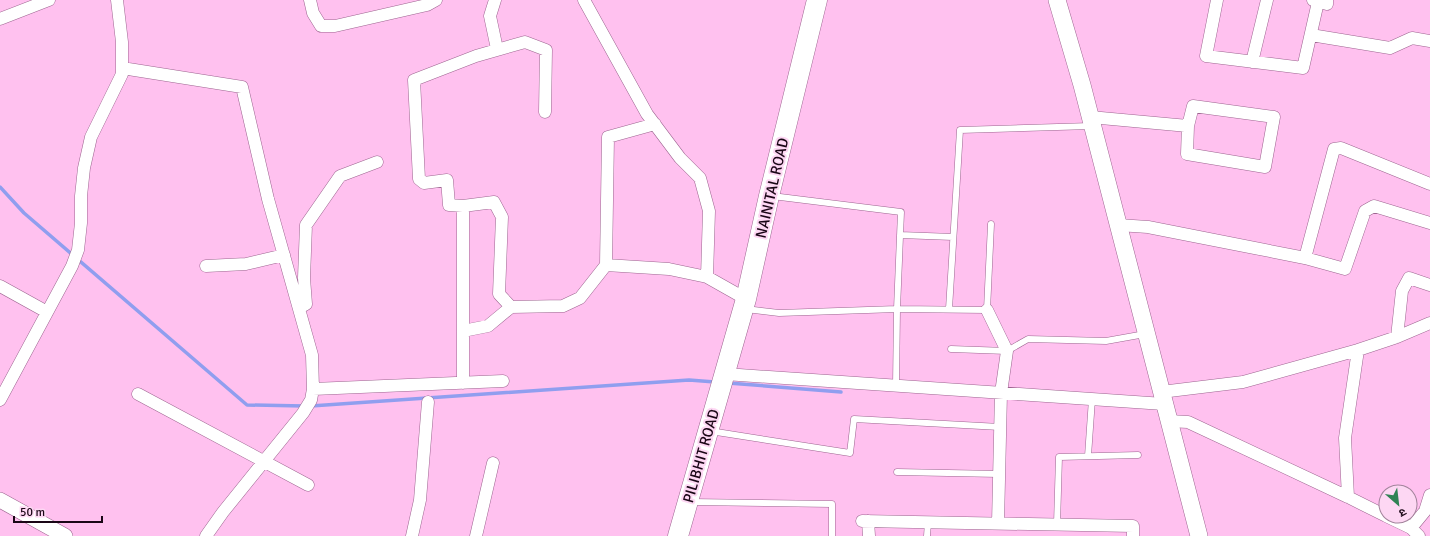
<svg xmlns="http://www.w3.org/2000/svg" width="1430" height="536" font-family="Signika,'Noto Sans Devanagari',sans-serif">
<rect width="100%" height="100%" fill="#ffc1ef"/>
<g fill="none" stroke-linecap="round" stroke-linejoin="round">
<path stroke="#909eef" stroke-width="3.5" d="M0,187l24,26 223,192 57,1
M728,383l113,9
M311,406l378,-26 26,2"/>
<g stroke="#9d6590" stroke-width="7">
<path id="service" d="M772,196l129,16 -4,97 -1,77
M900,235l53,2
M746,309l33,4 118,-4 90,1 4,-86
M949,309l11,-179 131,-4
M951,349l56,2 21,-12 78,2 39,-7
M710,431l140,22 4,-34 146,8
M1088,456l4,-57
M897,472l102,2
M691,502l141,2v32
M1057,524l2,-67 79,-2
M927,536l1,-14"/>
</g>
<g stroke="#9d6590" stroke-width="13">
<path id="minor" d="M310,0l3,13 8,13h14l92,-21 9,-5
M495,0l-5,16 7,33
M584,0l63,114 33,44 20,20 9,33 -2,66
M1217,0l-11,56 97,12 15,-66
M1313,0l14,4v-4
M0,19l49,-19
M1311,35l79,13 22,-10 18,3
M1252,62l15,-62
M122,68l120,19 26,112 44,156 1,34 -2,11 -8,13 -80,99 -17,24
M1090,117l98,9 5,-20 81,11 -9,50 -78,-13 1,-28
M1118,225l30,2 157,31 40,11 20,-58 9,-5 56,17
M1305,258l29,-109 7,-1 89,36
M606,265l2,-128 47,-13
M206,266l40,-2 38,-9
M0,286l47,26
M511,307l-12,-13 3,-77 -8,-15 -31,4 -14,-1 -2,-25 -23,3 -5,-4 -5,-99 62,-24 49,-14 21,8 -1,62
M299,308l7,-4 -2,-26 2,-53 34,-49 37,-14
M987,310l20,41 -6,42 -3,130
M463,331l25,-5 23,-19 52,-1 17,-8 26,-33 63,4 38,8 39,22
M1397,337l5,-46 7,-13 21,7
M725,374l439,30
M463,383v-177
M313,389l190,-8
M1161,392l82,-10 115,-32 39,-13 33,-14
M138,394l170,91
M0,400l72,-134 6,-16 3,-27v-27l3,-28 7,-31 31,-63v-32l-5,-42
M1168,421l20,1 160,75 38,19
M1348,497l-3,-59 13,-88
M1386,516l25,12 8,8
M862,521l271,5v10
M868,521l1,15
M1411,528l14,-17 5,-16
M412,536l8,-36 8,-98
M476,536l17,-73"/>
</g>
<g stroke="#9d6590" stroke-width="16">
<path id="tertiary" d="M0,500l65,36"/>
</g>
<g stroke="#9d6590" stroke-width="18">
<path id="secondary" d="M1057,0l25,85 117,451"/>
</g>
<g stroke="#9d6590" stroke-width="21">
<path id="trunk" d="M678,536l68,-237 23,-103 48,-196"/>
</g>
<use href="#service" stroke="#fff" stroke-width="6"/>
<use href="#minor" stroke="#fff" stroke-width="12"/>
<use href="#tertiary" stroke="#fff" stroke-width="15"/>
<use href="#secondary" stroke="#fff" stroke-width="17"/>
<use href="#trunk" stroke="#fff" stroke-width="20"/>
</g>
<g text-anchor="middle" stroke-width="4" stroke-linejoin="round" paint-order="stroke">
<g font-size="15" fill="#1a0616" stroke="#fdd7f3">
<text transform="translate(772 188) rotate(-77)" y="5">NAINITAL ROAD</text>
<text transform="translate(701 456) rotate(-74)" y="5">PILIBHIT ROAD</text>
</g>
</g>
<g transform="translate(1398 504) rotate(152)"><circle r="19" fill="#fdd7f3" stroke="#a2839b"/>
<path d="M0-3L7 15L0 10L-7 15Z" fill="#308254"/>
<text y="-6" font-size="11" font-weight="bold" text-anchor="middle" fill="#1a0616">उ</text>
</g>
<path d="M14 516v6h88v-6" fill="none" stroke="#1a0616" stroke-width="2"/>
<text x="20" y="516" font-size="12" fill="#1a0616" stroke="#fdd7f3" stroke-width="3" paint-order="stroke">50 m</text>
</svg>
